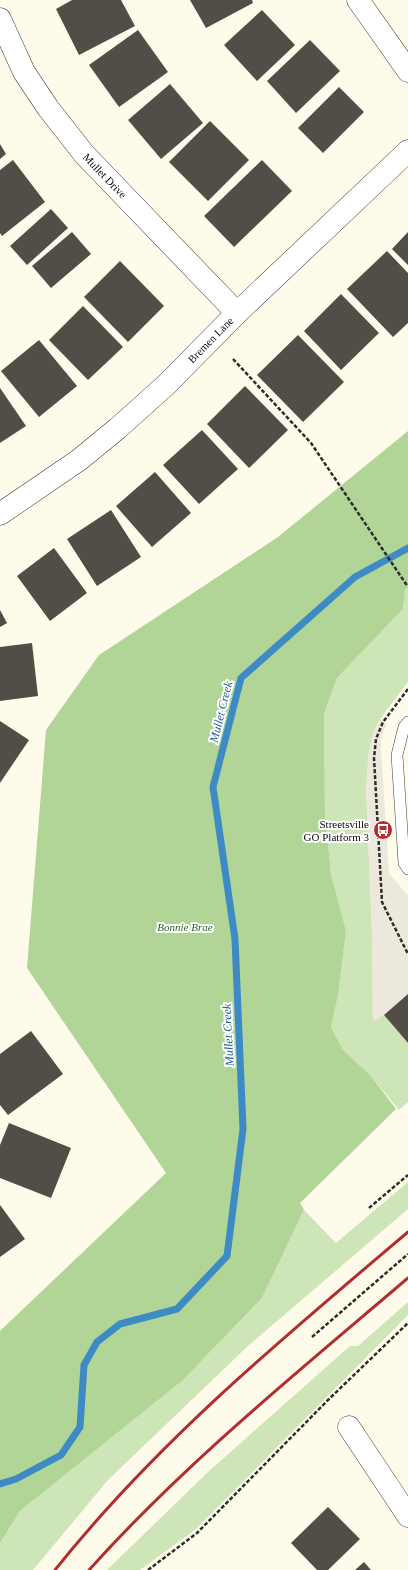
<svg xmlns="http://www.w3.org/2000/svg" width="408" height="1570" font-family="Georgia,serif">
<rect width="100%" height="100%" fill="#fefbea"/>
<path fill="#cde5b7" d="M408,585v97l-28,37 -5,9 -9,58 6,146 1,89 11,-6 24,28v59l-9,8 -28,-34 -28,-26 -12,-23 7,-31 8,-65 -15,-57 -6,-59 -1,-101 13,-36 66,-69 2,-18z
M408,1182v27l-159,136 -141,135 -75,90h-33v-27l20,-32 162,-130 80,-83 42,-88 32,33z
M408,1302v13l-212,214 -56,41h-33l102,-99 141,-125h8z"/>
<path fill="#b1d597" d="M408,431v154l-3,6 -2,18 -66,69 -13,36 1,101 6,59 15,57 -8,65 -7,31 12,23 28,26 25,33 -96,94 4,7 -42,88 -80,83 -162,130 -20,32v-212l166,-158 -139,-205 19,-238 53,-75 179,-118z"/>
<path fill="#ece8db" d="M380,719l7,6 -3,5 -3,10v8l8,125 19,23v98l-24,21 -11,6 -1,-89 -6,-146 2,-28 3,-18 4,-12z"/>
<g fill="none" stroke-linecap="round" stroke-linejoin="round">
<path stroke="#3e8ac4" stroke-width="7" d="M0,1484l16,-5 45,-24 19,-28 4,-62 13,-23 23,-18 57,-15 50,-53 16,-127 -8,-190 -22,-152 28,-109 114,-101 53,-29"/>
</g>
<path fill="#534d48" d="M72,0h49l14,26 -56,29 -23,-46z
M190,0h62l1,3 -47,25z
M262,10l33,35 -38,36 -33,-36z
M138,30l30,42 -49,35 -30,-42z
M310,40l30,31 -44,42 -29,-32z
M170,84l33,39 -42,36 -33,-39z
M339,87l25,25 -41,41 -25,-25z
M210,121l39,39 -41,41 -39,-39z
M0,144l6,10 -6,5z
M13,160l32,42 -43,34 -2,-3v-63z
M262,160l30,31 -58,56 -30,-31z
M51,209l17,19 -41,37 -17,-19z
M72,232l19,22 -40,34 -19,-22z
M408,232v33l-16,-16z
M387,251l21,22v50l-15,14 -46,-48z
M120,261l44,45 -36,36 -44,-45z
M341,294l38,39 -38,37 -37,-39z
M83,306l40,41 -35,33 -39,-40z
M298,335l46,47 -41,40 -46,-47z
M39,340l38,46 -38,31 -38,-46z
M245,386l43,44 -39,38 -42,-44z
M0,388l26,38 -26,17z
M202,430l36,39 -39,35 -36,-39z
M155,472l36,41 -39,34 -36,-41z
M111,510l30,47 -44,29 -30,-47z
M54,548l33,45 -37,28 -33,-45z
M0,610l7,13 -7,4z
M32,643l6,53 -38,5v-54z
M0,721l29,19 -29,43z
M408,994v49l-24,-28z
M31,1031l32,43 -55,41 -8,-10v-51z
M9,1123l62,25 -20,50 -51,-20v-33z
M0,1205l25,34 -25,18z
M328,1507l32,32 -32,31h-11l-26,-27z
M364,1562l7,8h-16z"/>
<g fill="none" stroke-linecap="round" stroke-linejoin="round">
<g stroke="#3e3e3e" stroke-width="12">
<path id="lane" d="M408,722l-4,5 -7,28 7,108 4,6"/>
</g>
<g stroke="#3e3e3e" stroke-width="23">
<g id="street">
<path d="M358,0l50,71"/>
<path id="s1" d="M0,19l24,53 24,36 36,46 153,159"/>
<path id="s2" d="M0,514l79,-54 39,-32 48,-43 71,-72 171,-162"/>
<path d="M349,1427l59,89"/>
</g>
</g>
<path stroke="#2d2d2d" stroke-width="2.5" stroke-dasharray="4 2" stroke-linecap="butt" d="M233,359l78,84 97,144
M408,689l-25,33 -7,17 -2,19 8,144 26,52
M369,1208l39,-33
M312,1337l96,-83
M148,1570l49,-37 132,-134 79,-76"/>
<use href="#lane" stroke="#fff" stroke-width="11"/>
<use href="#street" stroke="#fff" stroke-width="22"/>
<path stroke="#b12d2f" stroke-width="3" d="M55,1570c102,-128 229,-233 353,-338
M89,1570c96,-107 210,-199 319,-292"/>
</g>
<defs>
<g id="bus-disc" transform="scale(1)"><circle r="9.5" fill="#b12d2f" stroke="#fff"/><path d="M-5-6H5V4H4V6H2V4H-2V6H-4V4H-5ZM-3.5-4V0h7V-4ZM-3.5 1.2v1.5H-2V1.2ZM2 1.2v1.5H3.5V1.2Z" fill="#fff"/></g>
</defs>
<g fill-rule="evenodd">
<use href="#bus-disc" x="383" y="830"/>
</g>
<g text-anchor="middle" stroke-width="4" stroke-linejoin="round" paint-order="stroke">
<g font-size="11" fill="#0b0b0b" stroke="#fff">
<text dy="4" stroke="none"><textPath href="#s1" startOffset="190">Mullet Drive</textPath></text>
<text dy="4" stroke="none"><textPath href="#s2" startOffset="274">Bremen Lane</textPath></text>
</g>
<g font-size="11" fill="#0b0b0b" stroke="#fff" text-anchor="end">
<text x="369" y="828">Streetsville<tspan x="369" dy="13">GO Platform 3</tspan></text>
</g>
<g font-size="11" font-style="italic" fill="#2b5e20" stroke="#fff">
<text x="185" y="931">Bonnie Brae</text>
</g>
<g font-size="12" font-style="italic" fill="#1e5c94" stroke="#fff">
<text transform="translate(221 712) rotate(-76)" y="4">Mullet Creek</text>
<text transform="translate(228 1035) rotate(-93)" y="4">Mullet Creek</text>
</g>
</g>
</svg>
